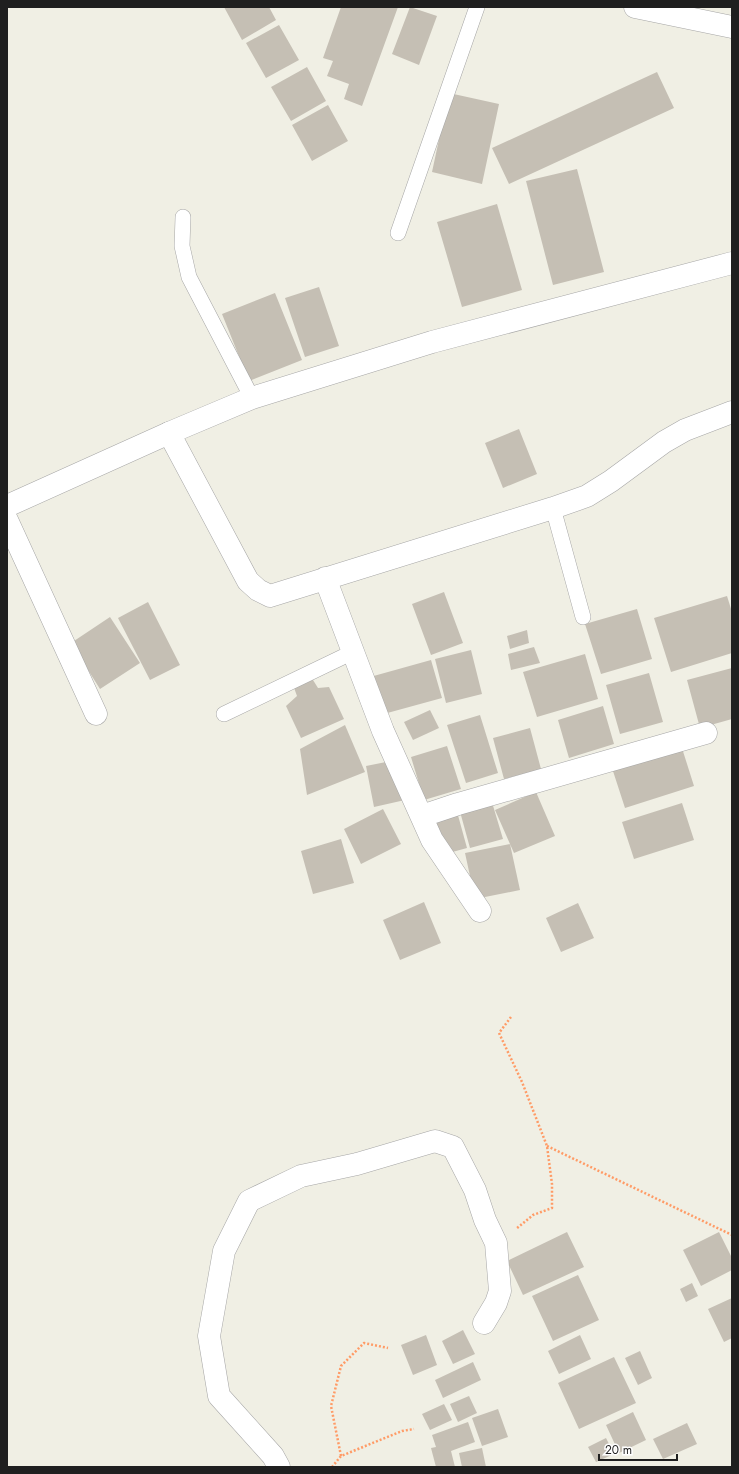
<svg xmlns="http://www.w3.org/2000/svg" width="739" height="1474" font-family="Jost,sans-serif">
<rect width="100%" height="100%" fill="#f0efe4"/>
<path fill="#c5bfb4" d="M224,7h45l7,13 -34,20z
M341,7h57l-36,99 -18,-7 5,-15 -22,-8 6,-15 -10,-3z
M410,7l27,9 -18,49 -27,-11z
M279,25l20,35 -33,18 -20,-35z
M307,67l19,34 -35,20 -20,-34z
M657,72l17,36 -165,76 -17,-36z
M449,93l50,11 -17,80 -50,-12z
M328,105l20,36 -36,20 -20,-36z
M577,169l27,103 -51,13 -27,-104z
M497,204l25,86 -60,17 -25,-85z
M319,287l20,59 -34,11 -20,-59z
M275,293l27,67 -53,21 -27,-67z
M519,429l18,45 -34,14 -18,-45z
M444,592l19,51 -32,12 -19,-51z
M727,596l5,16v41l-61,19 -17,-54z
M148,602l32,63 -30,15 -32,-62z
M637,609l15,50 -51,15 -16,-50z
M110,617l30,46 -40,26 -29,-46z
M527,630l2,13 -19,6 -3,-13z
M534,647l6,16 -29,7 -3,-16z
M471,650l11,44 -36,9 -11,-44z
M585,654l13,45 -61,18 -14,-45z
M431,660l11,38 -62,17 -10,-38z
M732,668v51l-32,9 -13,-48z
M649,673l14,49 -43,12 -14,-49z
M313,680l5,8 11,-1 15,32 -43,19 -15,-32 11,-10 -4,-11z
M603,706l11,38 -45,14 -11,-38z
M430,710l9,18 -26,12 -9,-18z
M480,715l18,58 -32,10 -19,-58z
M345,725l20,47 -58,23 -7,-46z
M530,728l11,41 -37,10 -11,-41z
M681,745l13,41 -69,22 -13,-40z
M447,746l14,43 -37,11 -13,-43z
M396,760l9,40 -31,7 -8,-41z
M536,792l19,44 -41,17 -19,-43z
M491,799l12,40 -33,9 -11,-40z
M682,803l12,37 -60,19 -12,-37z
M456,808l11,40 -22,6 -12,-40z
M383,809l18,35 -40,20 -17,-35z
M341,839l13,44 -41,11 -12,-43z
M510,844l10,46 -45,9 -10,-46z
M424,902l17,41 -41,17 -17,-40z
M578,903l16,35 -33,14 -15,-34z
M567,1232l17,35 -61,28 -16,-34z
M719,1232l13,26v12l-31,16 -18,-36z
M578,1275l21,45 -46,21 -21,-45z
M692,1283l6,13 -12,6 -6,-13z
M732,1298v40l-8,4 -16,-33z
M463,1330l12,24 -22,10 -11,-23z
M426,1335l11,30 -24,10 -12,-30z
M580,1335l11,24 -32,15 -11,-23z
M640,1351l12,27 -14,7 -13,-27z
M614,1357l22,46 -57,26 -21,-46z
M473,1362l8,18 -38,18 -8,-18z
M469,1396l8,17 -19,9 -8,-18z
M444,1404l8,16 -22,10 -8,-16z
M498,1409l10,28 -26,9 -10,-28z
M633,1412l13,28 -27,13 -13,-28z
M468,1422l7,20 -24,9 4,16h-19l-5,-19 5,-1 -4,-12z
M687,1423l10,21 -34,15 -10,-20z
M606,1438l8,16 -18,8 -8,-15z
M482,1448l4,19h-24l-3,-14z"/>
<g fill="none" stroke-linecap="round" stroke-linejoin="round">
<g stroke="#a6a6a6" stroke-width="16">
<path id="service" d="M183,217l-1,29 7,31 63,121
M398,233l79,-226
M553,508l30,109
M224,714l129,-62"/>
</g>
<g stroke="#a6a6a6" stroke-width="23">
<path id="minor" d="M635,7l97,20
M169,433l79,148 10,9 12,6 283,-88 34,-12 24,-15 53,-39 21,-12 47,-18
M7,520l89,194
M325,578l58,153 49,109 48,71
M422,816l36,-12 248,-71
M279,1467l-6,-11 -54,-60 -10,-60 15,-85 25,-50 52,-25 56,-12 78,-23 18,6 22,43 10,30 11,23 4,48 -4,12 -12,20"/>
</g>
<g stroke="#a6a6a6" stroke-width="23">
<path id="tertiary" d="M7,506l162,-73 83,-35 180,-56 300,-79"/>
</g>
<path stroke="#ff9b66" stroke-width="2.5" stroke-dasharray="2 2" stroke-linecap="butt" d="M511,1017l-12,16 23,49 25,64 5,38v24l-19,7 -17,14
M547,1146l185,89
M341,1456l-10,-50 10,-40 23,-23 24,5
M332,1467l9,-11 61,-25 12,-2"/>
<use href="#service" stroke="#fff" stroke-width="15"/>
<use href="#minor" stroke="#fff" stroke-width="22"/>
<use href="#tertiary" stroke="#fff" stroke-width="22"/>
</g>
<rect width="739" height="1474" fill="none" stroke="#1f1f1f" stroke-width="16"/>
<path d="M599 1454v6h78v-6" fill="none" stroke="#1f1f1f" stroke-width="2"/>
<text x="605" y="1454" font-size="12" fill="#1f1f1f" stroke="#ffffff" stroke-width="3" paint-order="stroke">20 m</text>
</svg>
